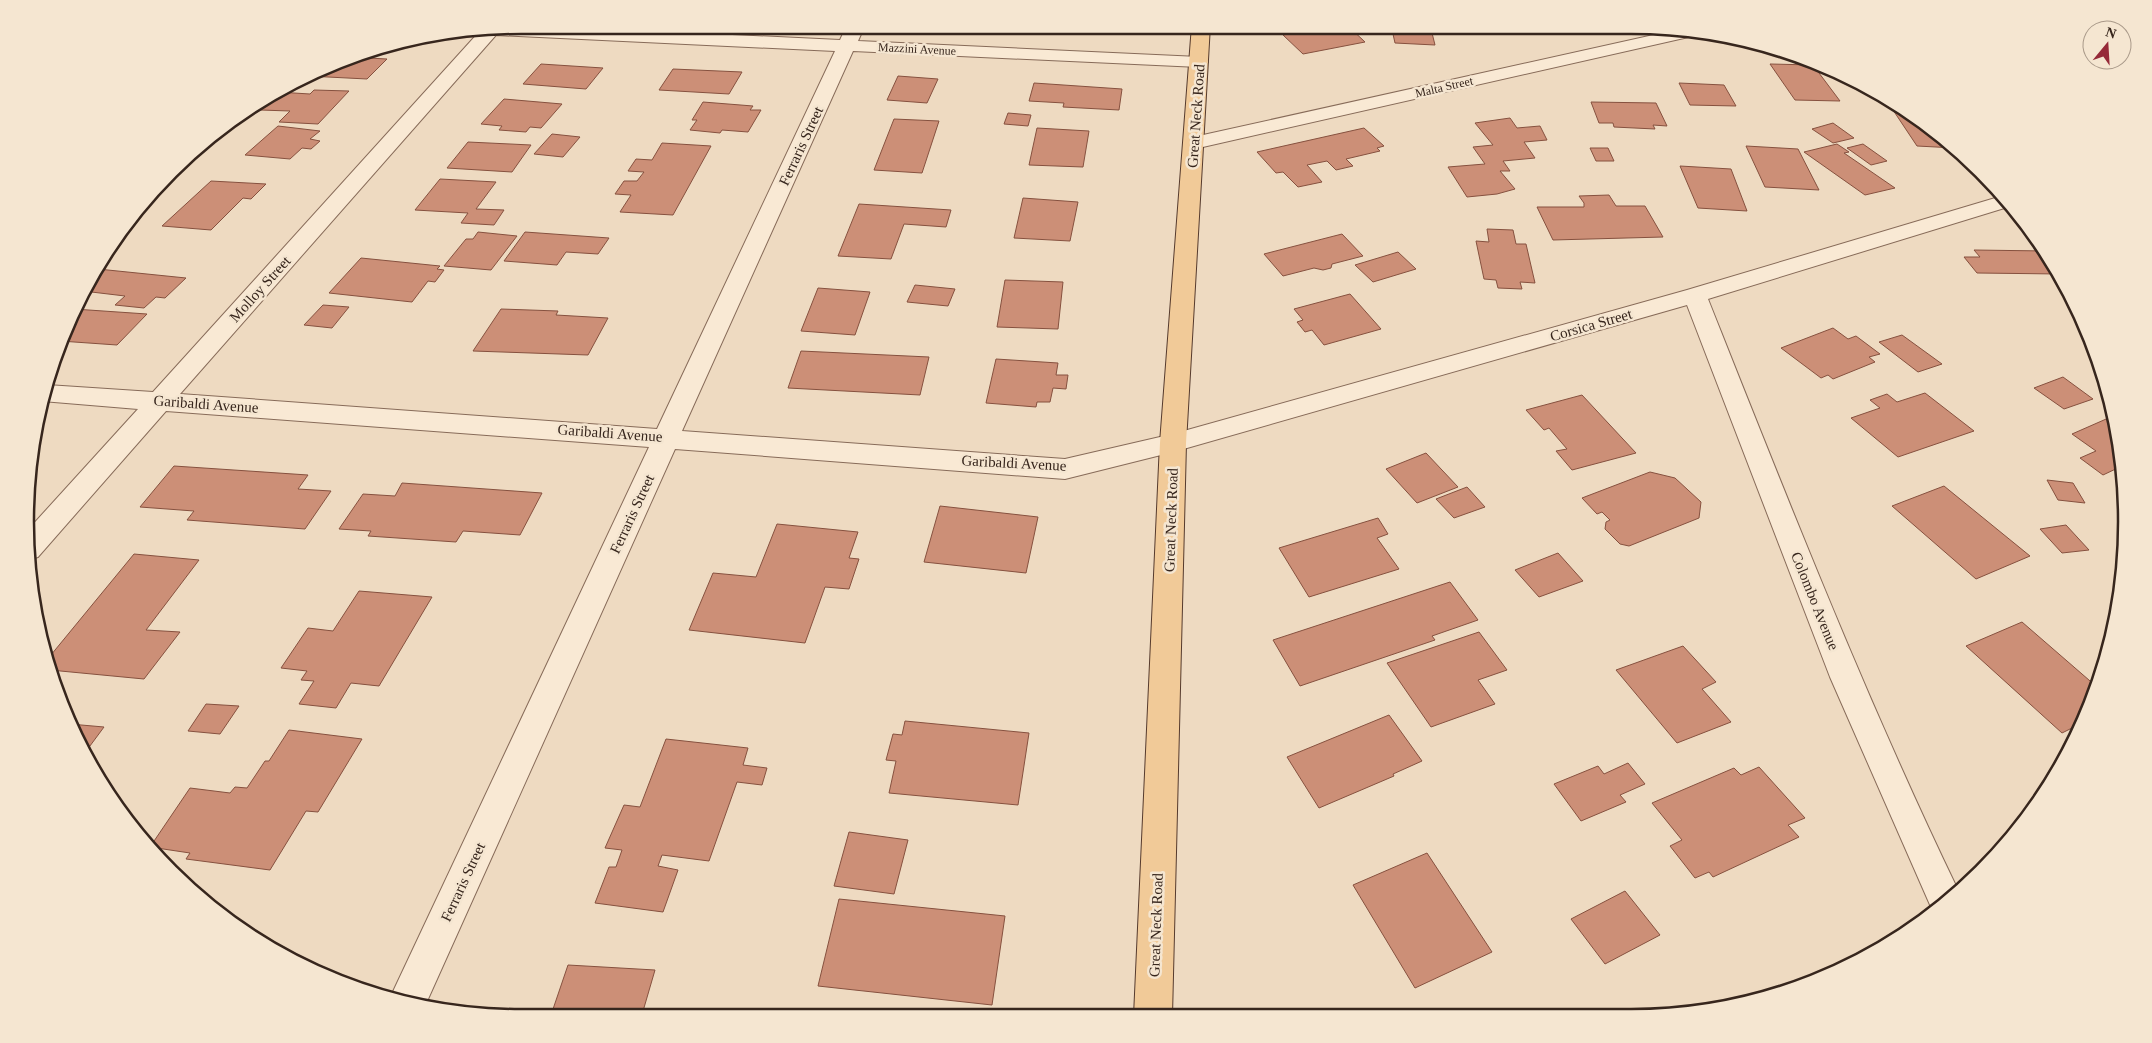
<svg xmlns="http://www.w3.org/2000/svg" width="2152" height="1043" font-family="'Times New Roman',serif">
<rect width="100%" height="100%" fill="#eedac1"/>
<path fill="#cc8f77" stroke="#86513f" d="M1335,25h12l18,17 -62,12 -20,-19z
M1391,25h39l5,20 -40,-2z
M1456,25h41l1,6 -5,-1 1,4 -36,-2z
M350,57l37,2 -20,20 -59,-3z
M541,64l62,4 -17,21 -63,-5z
M1770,64l43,1 27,36 -45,-1z
M673,69l69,3 -13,22 -70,-4z
M898,76l40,3 -11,24 -40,-3z
M1034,83l88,6 -3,21 -56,-3 1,-4 -35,-2z
M1679,83l45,2 12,21 -46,-1z
M314,90l35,1 -31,33 -39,-2 11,-11 -30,-1 18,-18 32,2z
M504,99l58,5 -21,24 -11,-1 -4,5 -27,-2 3,-4 -21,-2z
M703,102l50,4 -3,4h11l-13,22 -26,-2 -2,3 -30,-3 7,-10h-5z
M1591,102l65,1 11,23 -14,-1 2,4 -41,-2 -1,-4h-14z
M1891,107l16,2 48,39 -38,-2z
M1008,113l23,2 -3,11 -24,-2z
M1510,118l7,10 23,-2 7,14 -23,2 11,16 -32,3 7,10h-10l15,18 -18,5 -30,3 -19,-30 37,-3 -12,-17 20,-2 -18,-22z
M894,119l45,2 -17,52 -48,-3z
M1833,123l21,15 -21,5 -21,-14z
M278,126l42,5 -10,8 10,2 -9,8 -9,-1 -12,11 -45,-4z
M1037,128l52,3 -6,36 -54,-2z
M1364,128l20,18 -7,2 3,3 -34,8 7,7 -17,4 -9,-9 -20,4 15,17 -24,5 -15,-15 -7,1 -19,-21z
M552,134l28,3 -17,20 -29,-3z
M468,142l63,3 -19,27 -65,-4z
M662,143l49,3 -38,69 -53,-3 11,-17 -16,-1 9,-13h13l7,-9 -16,-1 8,-12 16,1z
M1837,144l12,8 -5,1 51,35 -30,7 -61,-43z
M1863,144l24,17 -16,4 -24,-17z
M1746,146l52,3 21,41 -54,-3z
M1590,148h18l6,13h-18z
M1680,166l51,3 16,42 -49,-3z
M440,179l56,3 -20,27 28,1 -10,15 -33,-2 7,-10 -53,-3z
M211,181l55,3 -15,15 -8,-1 -32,32 -49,-4z
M1609,195l7,11h29l18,31 -110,3 -16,-33h47v-4l-5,-7z
M1023,198l55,4 -8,39 -56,-3z
M859,204l92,6 -5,17 -42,-3 -13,35 -53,-3z
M1487,229l26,1 3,14h10l9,39 -15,-1 2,7 -24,-1 -2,-8 -12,-1 -8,-38 13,1z
M478,232l39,4 -26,34 -47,-4 22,-27h7z
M525,232l84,6 -11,16 -32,-2 -9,13 -53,-4z
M1342,234l21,22 -31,8 -1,4 -8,2 -9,-2 -31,8 -19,-22z
M1974,250l72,1 12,23 -81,-1 -13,-16h16z
M1398,252l18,17 -43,13 -18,-17z
M361,258l79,8 -3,3 7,1 -9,12 -7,-1 -16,21 -83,-9z
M98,269l88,9 -21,20 -9,-1 -12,11 -29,-3 10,-9 -42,-5 7,-16z
M1005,280l58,2 -5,47 -61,-2z
M915,285l40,4 -7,17 -41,-4z
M818,288l52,4 -15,43 -54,-4z
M1350,294l31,35 -57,16 -12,-15 -7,2 -8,-10 6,-2 -9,-11z
M323,305l26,2 -17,21 -28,-3z
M74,309l73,5 -30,31 -57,-4z
M501,309l57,2 -2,4 52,3 -20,37 -115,-4z
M1833,328l15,11 8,-3 24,18 -11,3 6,5 -42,17 -5,-4 -7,3 -40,-30z
M1902,335l40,29 -24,8 -39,-30z
M801,351l128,6 -9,38 -132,-7z
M996,359l62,4 -2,12h12l-2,14 -13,-1 -3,14h-13l-1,5 -50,-4z
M2063,377l30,22 -29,10 -30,-21z
M1925,393l49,38 -76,26 -47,-39 29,-10 -10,-8 17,-6 10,8z
M1582,395l54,58 -64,17 -16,-19 11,-2 -18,-21 -5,2 -18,-20z
M2113,416l5,9 4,41 -19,9 -23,-17 16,-7 -24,-17z
M1426,453l32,34 -41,16 -31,-34z
M174,466l134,9 -10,14 33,2 -26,38 -118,-9 7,-9 -54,-4z
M1650,472l25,6 26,24 -2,16 -70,28 -9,-2 -15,-15 1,-7 4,-2 -8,-8 -5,2 -15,-16z
M2047,480l26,3 12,20 -27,-3z
M402,483l140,10 -22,42 -57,-4 -7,11 -88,-6 3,-5 -32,-2 24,-35 32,2z
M1944,486l86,70 -54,23 -84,-73z
M1467,487l18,20 -31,11 -18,-19z
M940,506l98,11 -12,56 -102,-11z
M1378,518l10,16 -11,4 22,31 -90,28 -30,-49z
M777,524l81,8 -9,26 10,1 -10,30 -24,-2 -20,56 -116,-13 24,-57 43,4z
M2066,525l23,25 -27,3 -22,-24z
M1558,553l25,28 -44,16 -24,-27z
M134,554l65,6 -53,70 34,2 -36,47 -94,-9 -4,-9z
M1450,582l28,38 -46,16 3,4 -135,46 -27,-46z
M359,591l73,6 -53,89 -28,-3 -15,25 -37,-4 15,-23 -13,-1 6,-9 -26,-3 27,-40 25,3z
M2022,622l75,65 -8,25 -7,11 -20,10 -96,-87z
M1479,632l28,38 -29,10 17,24 -64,23 -44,-64z
M1683,646l33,36 -14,7 29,33 -54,21 -61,-73z
M206,704l33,2 -19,28 -32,-3z
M1389,715l33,46 -29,13 1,2 -75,32 -32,-51z
M905,721l124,12 -11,72 -129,-12 7,-32 -10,-1 7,-26 9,1z
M70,724l34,3 -20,27 -8,-13z
M289,730l73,9 -44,73 -12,-1 -36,59 -84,-11 4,-6 -40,-6 40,-59 40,5 5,-6 12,1 18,-27h4z
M666,739l82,9 -5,17 24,3 -5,17 -25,-3 -28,79 -47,-6 -4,11 20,4 -15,42 -68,-9 14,-36h7l6,-17 -17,-2 19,-43 16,2z
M1628,763l17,21 -25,11 6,7 -45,19 -27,-37 44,-18 6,8z
M1759,767l46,51 -17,7 11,12 -86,40 -4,-5 -14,6 -25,-32 12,-6 -30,-37 82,-35 7,7z
M849,832l59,8 -14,54 -60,-8z
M1427,853l65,99 -77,36 -62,-103z
M1625,891l35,44 -55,29 -34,-45z
M839,899l166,17 -13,89 -174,-19z
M568,965l87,5 -14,48h-91z"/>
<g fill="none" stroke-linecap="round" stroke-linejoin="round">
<g stroke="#876b59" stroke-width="2">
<path id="minor" d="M518,25l322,15 7,-15h18l-7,16 341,16 6,1 3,4 -3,4 -6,1 -346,-16 -171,380 383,28 108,-25 514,-144 315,-94 9,10 -303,93c79,199 157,398 250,591l-24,24 -104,-237 -143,-372 -514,147 -108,27 -390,-30 -251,559 -34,-10 259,-551 -483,-36 -128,146 -10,3 -1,-29 111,-122 -96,-8 5,-16 106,7 326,-360 -2,-3zM496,35l339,16 -178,378 -477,-35z
M1676,30l25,2 -2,3 -6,1 -499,113 -7,-2 -3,-4 3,-4 7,-2z"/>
</g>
<g stroke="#553a2d" stroke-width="2">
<path id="major" d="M1192,25h18l-24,418 -14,573h-38l26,-573z"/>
</g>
<use href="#minor" fill="#f9e9d4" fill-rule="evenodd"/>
<use href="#major" fill="#f1ca98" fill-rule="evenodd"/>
</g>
<g text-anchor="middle" stroke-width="5" stroke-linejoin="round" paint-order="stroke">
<g font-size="12" fill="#37261d" stroke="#f5e6d1">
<text transform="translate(917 49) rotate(3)" y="4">Mazzini Avenue</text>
<text transform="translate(1444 87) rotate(-13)" y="4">Malta Street</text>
</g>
<g font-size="15" fill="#37261d" stroke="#f5e6d1">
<text transform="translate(1196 116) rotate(-86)" y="5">Great Neck Road</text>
<text transform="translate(801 146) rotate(-65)" y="5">Ferraris Street</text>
<text transform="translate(260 289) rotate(-48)" y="5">Molloy Street</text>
<text transform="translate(1591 325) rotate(-16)" y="5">Corsica Street</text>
<text transform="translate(206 404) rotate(4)" y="5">Garibaldi Avenue</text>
<text transform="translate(610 433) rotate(4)" y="5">Garibaldi Avenue</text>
<text transform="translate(1014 463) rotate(3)" y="5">Garibaldi Avenue</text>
<text transform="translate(632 514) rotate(-65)" y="5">Ferraris Street</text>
<text transform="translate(1171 520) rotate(-88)" y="5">Great Neck Road</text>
<text transform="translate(1815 601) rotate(68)" y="5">Colombo Avenue</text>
<text transform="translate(463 882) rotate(-65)" y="5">Ferraris Street</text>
<text transform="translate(1156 925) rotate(-88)" y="5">Great Neck Road</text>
</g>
</g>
<path d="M0 0H2152V1043H0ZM521 34H1631A487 487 0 0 1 2118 521V522A487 487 0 0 1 1631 1009H521A487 487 0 0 1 34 522V521A487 487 0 0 1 521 34Z" fill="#f5e6d1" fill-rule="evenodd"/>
<path fill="none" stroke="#37261d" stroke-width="2.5" d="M521 34H1631A487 487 0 0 1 2118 521V522A487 487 0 0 1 1631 1009H521A487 487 0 0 1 34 522V521A487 487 0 0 1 521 34Z"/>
<g transform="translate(2107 45) rotate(18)"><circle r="24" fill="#f5e6d1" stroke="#a99989"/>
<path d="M0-4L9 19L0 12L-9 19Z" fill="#962938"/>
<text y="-8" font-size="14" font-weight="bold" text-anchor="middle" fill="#37261d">N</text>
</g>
</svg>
